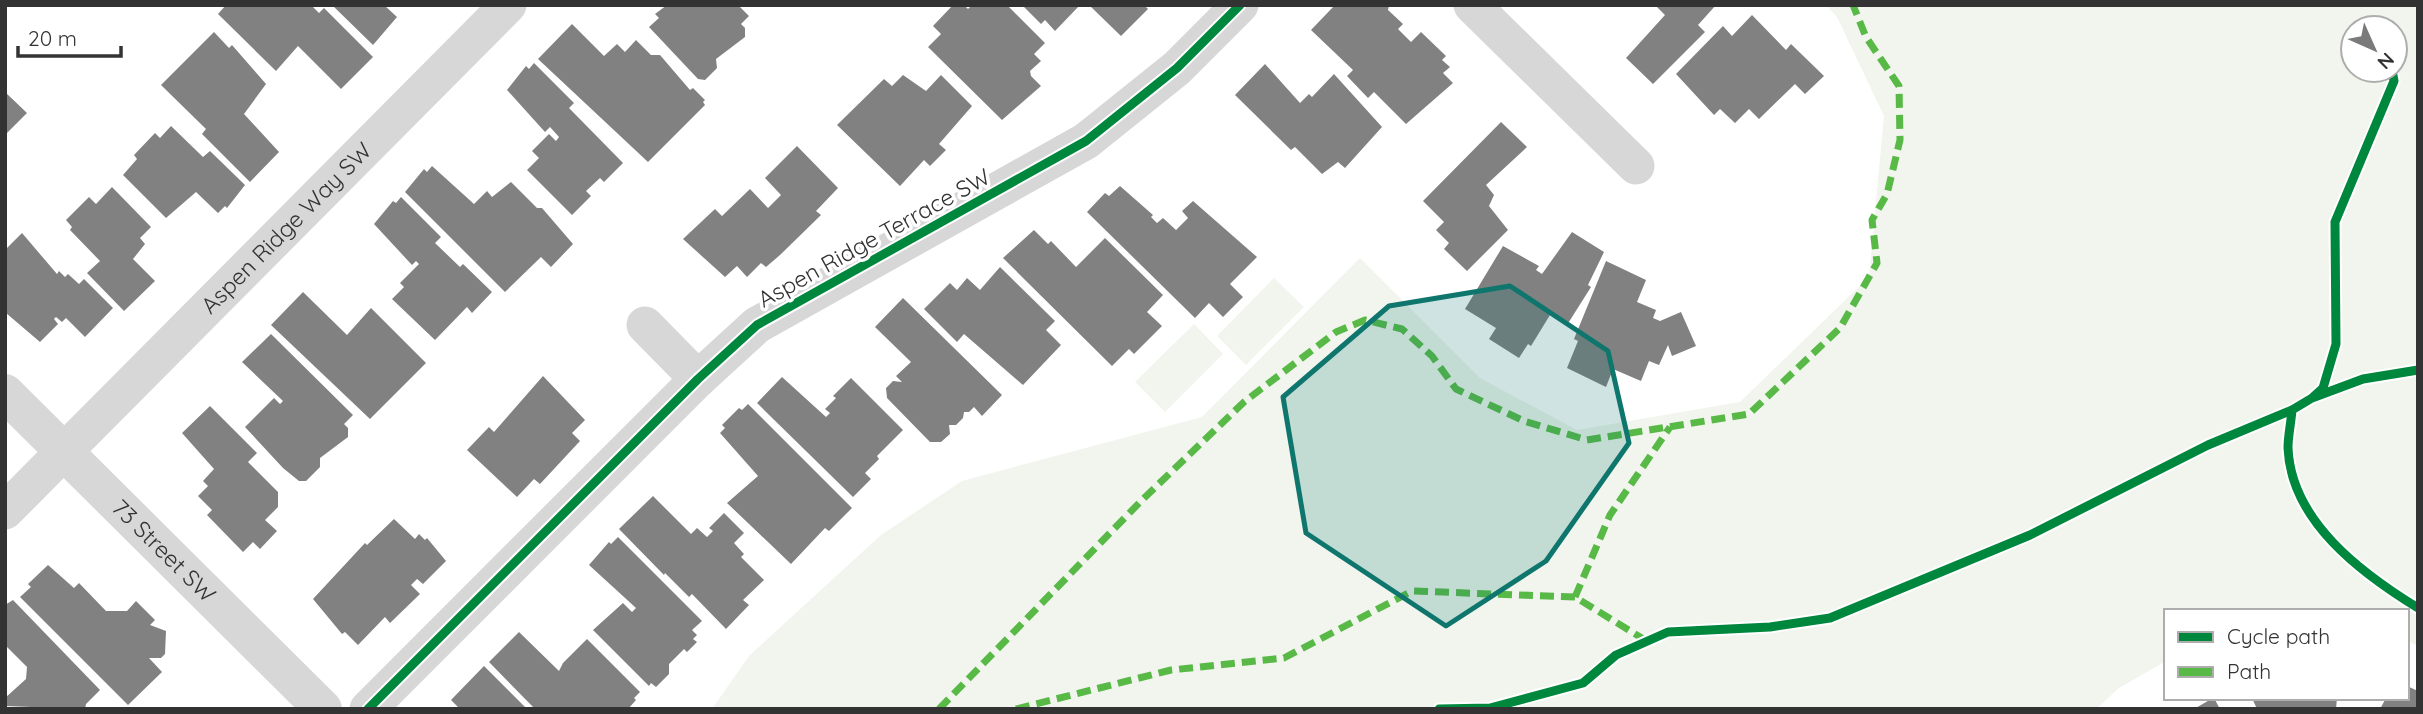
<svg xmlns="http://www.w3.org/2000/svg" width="2423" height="714" font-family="Quicksand,sans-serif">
<rect width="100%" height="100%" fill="#fff"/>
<path fill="#f1f5ed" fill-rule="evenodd" d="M1826,5h592v641l-11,-5v-30h-241v50l-47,27 -23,21h-1384l37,-53 132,-121 81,-54 240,-64 158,-159 120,120 97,52 163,-28 129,-125 15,-161 -47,-99zM2353,28h42v42h-42z
M1274,278l30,29 -58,58 -29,-29z
M1194,324l29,30 -58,58 -30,-30z"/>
<path fill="#818181" d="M226,5h85l8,8 5,-5 49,49 -32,32 -43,-43 -22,25 -58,-57z
M332,5h52l13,12 -24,28z
M667,5h71l11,11 -8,8 4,4v9l-29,22 1,9 -12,12 -7,-1 -49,-52 10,-9 -4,-4z
M953,5h11l4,4 4,-4h35l38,38 -11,11 7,7 -11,10 1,5 10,10 -39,34 -74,-73 13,-13 -8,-8z
M1022,5h58l-25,26 -10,-11 -4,4z
M1089,5h55l4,4 -27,27z
M1335,5h54l-1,5 15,14 -5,5 13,13 10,-10 25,24 -4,4 8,7 -7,6 10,10 -47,41 -32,-32 -6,6 -21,-22 6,-6 -42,-40z
M1655,5h61l-18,20 7,7 -52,52 -27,-26 39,-43z
M1752,15l34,35 5,-6 33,32 -19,18 -10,-10 -36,35 -10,-10 -14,14 -15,-14 -6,6 -38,-41 47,-48 9,10z
M572,24l32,32 13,-12 8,8 11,-12 15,15h9l30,35 3,-2 12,12 -2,2 2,3 -57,57 -110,-103z
M214,32l15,16 3,-3 34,39 -22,30 35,38 -29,30 -48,-48 4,-5 -45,-44z
M534,63l40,40 -5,5 54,55 -19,19 -4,-4 -14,13 5,5 -19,19 -45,-45 12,-12 -7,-7 17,-17 7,7 3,-4 -9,-10 -5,5 -38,-42 19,-24 3,3z
M1265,64l35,39 9,-9 3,3 22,-23 48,53 -37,41 -7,-6 -16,12 -27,-27 -4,3 -56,-55z
M903,75l23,16 15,-16 31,31 -33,38 7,6 -16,16 -6,-6 -24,26 -63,-61 47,-46 8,7z
M5,92l22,21 -22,22z
M1501,122l26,25 -41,38 8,10 -5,11 19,24 -41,41 -23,-22 5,-6 -13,-13 8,-8 -21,-21z
M171,126l32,31 7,-6 35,34 -18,23 -2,-2 -7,7 -22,-21 -30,26 -43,-43 14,-16 -3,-4 21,-22 5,5z
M797,146l41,42 -22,23 5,4 -41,40 -14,12 -5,-4 -14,14 -10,-11 -12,11 -42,-38 32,-30 7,7 28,-27 18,19 13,-13 -16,-17z
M432,166l42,38 13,-13 5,6 19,-15 26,26h5l31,36 -22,23 -10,-10 -36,35 -100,-100 19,-23 3,3z
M1120,186l33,29 -2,2 6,6 6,-5 13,12 12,-12 -6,-7 11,-10 64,56 -27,27 13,13 -20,20 -14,-14 -14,15 -108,-106 18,-19 4,3z
M112,187l39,40 -11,11 5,6 -12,15 22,22 -31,30 -37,-38 13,-12 -30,-31 2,-3 -6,-7 23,-23 7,7z
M401,197l40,40 -6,6 25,24 3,-3 29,28 -20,21 -5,-6 -32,33 -43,-41 12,-12 -4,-4 19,-19 -3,-3 -4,4 -38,-41 19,-23 3,2z
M1034,230l14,14 3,-3 25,26 29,-29 58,57 -16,17 15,14 -28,28 -5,-5 -17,17 -109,-108z
M1572,232l32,20 -16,33 3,2 -24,38 -17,-10 -19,31 -3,-2 -9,14 -30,-19 7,-11 -31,-19 38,-63 36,20 -3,4 6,4z
M22,233l35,41 2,-3 6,6 3,-3 11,10 5,-5 29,29 -28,29 -19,-19 -4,4 -6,-5 -2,2 4,5 -18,18 -34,-29 -1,-63z
M1606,261l40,19 -9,22 19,8 -3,8 7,3 21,-9 15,34 -24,10 -4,-11 -9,20 -10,-4 -8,20 -28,-12 -7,18 -39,-19 11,-27 -4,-2z
M1000,267l55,54 -9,9 15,15 -38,40 -59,-51 -7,8 -33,-33 26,-26 7,7 10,-12 13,12z
M303,292l44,43 24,-27 55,55 -56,56 -99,-94z
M903,298l99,97 -20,21 -8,-9 -5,5h-5l-1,6 -7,7h-7l1,9 -9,8h-11l-43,-44 -1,-10 7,-7 9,1 -6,-6 15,-14 -36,-35z
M271,334l82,81 -9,9 4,4v9l-28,21v9l-14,14h-7l-16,-13 -38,-41 29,-29 6,6 3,-3 -41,-39z
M543,376l42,44 -13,13 8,8 -40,43 -6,-5 -17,18 -50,-47 22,-23 5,5z
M782,377l44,40 4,-4 -5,-4 11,-11 -3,-2 18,-18 52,52 -26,26 2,3 -14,14 6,6 -18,18 -96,-94z
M748,404l104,104 -23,23 -4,-3 -34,36 -64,-61 31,-27 -38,-43 5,-5 -3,-3 17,-17 3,2z
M210,406l47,47 -9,9 30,30v15l-13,13 12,11 -17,18 -7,-7 -10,10 -36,-37 5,-5 -14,-14 10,-10 -5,-5 11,-12 -32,-36z
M653,496l38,38 6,-6 10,9 6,-6 -4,-3 15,-15 20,20 -10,10 10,11 -3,3 23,23 -21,20 6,5 -23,24 -34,-35 -3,3 -24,-24 -1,2 -45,-46z
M394,519l21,20 4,-5 6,6 2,-2 19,23 -23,23 -6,-5 -6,6 9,9 -30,29 -5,-6 -27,28 -13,-13 -3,2 -29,-35 52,-56 2,2z
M618,537l84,84 -10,9 5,5 -4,4 4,3 -10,10 -3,-3 -15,15v10l-13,13 -5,-4 -2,3 -56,-56 30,-27 9,9 4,-4 -47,-43 20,-23 2,2z
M48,565l26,23 5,-5 27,28h21l9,-10 19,19 -5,5 16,6 -1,23 -4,4h-12l13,14 -34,33 -108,-108 11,-10 -3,-3z
M13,600l87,90 -14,14 -1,5 -80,-3v-8l21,-19 1,-12 -22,-22v-40z
M519,632l40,39 4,-8 24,-24 53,53 -6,6 2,2 -8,9h-93l-46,-47z
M484,666l43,43h-67l-9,-9z
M2407,686l11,5v18h-38l6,-11h21z
M2214,698l6,11h-26l19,-11z
M2252,698h85l-1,11h-79z"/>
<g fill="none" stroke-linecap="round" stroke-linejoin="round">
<g stroke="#d7d7d7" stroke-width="37">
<path d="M1472,5l164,161"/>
<path d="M645,325l53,54"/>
<path id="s1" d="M5,511l503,-506"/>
<path d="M368,709l330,-330 59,-54 329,-184 91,-73 63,-63"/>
</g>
<path stroke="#d7d7d7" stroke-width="38" id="s2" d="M5,393l318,316"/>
<path stroke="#58b947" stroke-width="7" stroke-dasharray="14 7" stroke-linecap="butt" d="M1575,597l35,-82 60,-88
M939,709l203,-209 102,-98 92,-70 29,-12 37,9 30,27 24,33 68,32 63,19 162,-26 91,-86 37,-65 -5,-43 15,-26 13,-54 -1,-54 -33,-49 -13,-32
M1016,709l155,-39 113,-12 128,-67 163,6 70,43"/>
<g stroke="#fff" stroke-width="13">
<path id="cycleway" d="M2312,398l11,-10 13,-44 -1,-122 59,-141 -2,-11
M2292,410c-1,13 -4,26 -4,38 3,73 73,125 130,160
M368,709l330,-330 59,-54 329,-184 91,-73 63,-63
M1439,709l51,-1 93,-25 33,-28 52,-23 102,-5 60,-9 200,-83 178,-90 84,-35 20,-12 51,-19 55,-9"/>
</g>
<use href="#cycleway" stroke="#00873e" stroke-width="9"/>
</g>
<path fill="#0f766e" fill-opacity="0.2" stroke="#0f766e" stroke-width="5" stroke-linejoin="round" d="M1510,286l98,65 21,92 -83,118 -100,65 -140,-93 -23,-136 106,-91z"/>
<g text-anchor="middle" stroke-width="7" stroke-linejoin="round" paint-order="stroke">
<g font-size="23" fill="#333" stroke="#fff">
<text dy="8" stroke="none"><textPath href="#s1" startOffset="399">Aspen Ridge Way SW</textPath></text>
<text transform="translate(874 238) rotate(-29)" y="8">Aspen Ridge Terrace SW</text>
<text dy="8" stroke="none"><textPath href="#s2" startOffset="224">73 Street SW</textPath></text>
</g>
</g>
<rect width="2423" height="714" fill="none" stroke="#333333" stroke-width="14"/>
<rect x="2164" y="609" width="245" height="91" fill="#ffffff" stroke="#adadad" stroke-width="2"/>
<rect x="2178" y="632" width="35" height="10" fill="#00873e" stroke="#adadad" stroke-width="2"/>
<text x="2227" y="644" font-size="21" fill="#333333">Cycle path</text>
<rect x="2178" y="667" width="35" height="10" fill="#58b947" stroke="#adadad" stroke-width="2"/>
<text x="2227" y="679" font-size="21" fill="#333333">Path</text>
<g transform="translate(2374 49) rotate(135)"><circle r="33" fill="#ffffff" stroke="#adadad" stroke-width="2"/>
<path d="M0-5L12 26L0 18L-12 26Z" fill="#7a7a7a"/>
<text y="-10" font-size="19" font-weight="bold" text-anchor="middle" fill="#333333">N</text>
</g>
<path d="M18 46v10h103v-10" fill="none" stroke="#333333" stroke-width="3.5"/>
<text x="28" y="46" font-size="21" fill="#333333" stroke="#ffffff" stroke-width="5" paint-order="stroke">20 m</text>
</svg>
